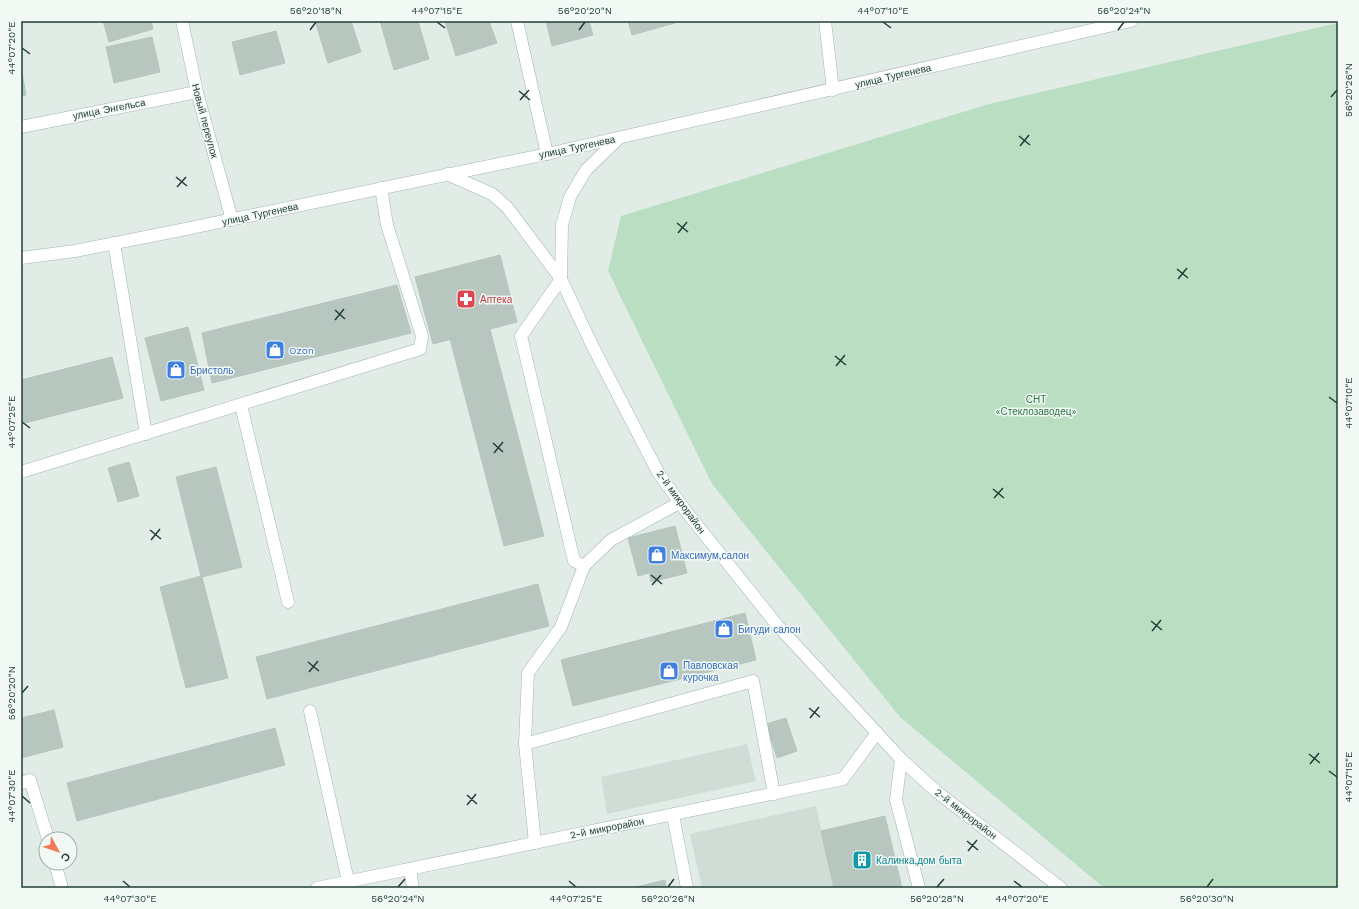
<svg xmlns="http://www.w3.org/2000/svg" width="1359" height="909" font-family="'Work Sans',sans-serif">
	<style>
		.built { fill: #d0dcd6 }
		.green { fill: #badec2 }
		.building { fill: #b7c7c0; stroke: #b4c6be }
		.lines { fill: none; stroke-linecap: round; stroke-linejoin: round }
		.minor-casing { stroke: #a4b4ae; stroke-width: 13 }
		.minor { stroke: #fff; stroke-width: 12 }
		.ticks { fill: none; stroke: #213e35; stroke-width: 1.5 }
		.labels { text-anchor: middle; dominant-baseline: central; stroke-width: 3; stroke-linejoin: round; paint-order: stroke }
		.street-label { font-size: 10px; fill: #213e35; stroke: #f2f9f5 }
		.health-label { font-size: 10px; fill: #be3a42; stroke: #f2f9f5; text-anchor: start }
		.shop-label { font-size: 10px; fill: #366cbe; stroke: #f2f9f5; text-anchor: start }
		.park-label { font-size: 10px; fill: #2b7545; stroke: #f2f9f5 }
		.culture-label { font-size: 10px; fill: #0d838f; stroke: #f2f9f5; text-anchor: start }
		.neatline { fill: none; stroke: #213e35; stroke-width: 1.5 }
		.ticks-label { font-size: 10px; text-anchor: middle; fill: #213e35 }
	</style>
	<rect width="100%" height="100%" fill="#e2ece7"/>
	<g class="built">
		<polygon points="747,744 756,781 607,814 601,777"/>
		<polygon points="816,806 834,888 702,888 690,834"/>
	</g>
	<polygon class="green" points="1338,23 1338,888 1104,888 900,717 712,484 608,271 621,216 989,104"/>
	<g class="building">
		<polygon points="103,21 151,21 153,29 109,42"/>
		<polygon points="315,21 351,21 361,52 328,63"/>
		<polygon points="380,21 418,21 429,59 394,70"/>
		<polygon points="445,21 489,21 497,43 456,56"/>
		<polygon points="546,21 589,21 593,35 552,46"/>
		<polygon points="628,21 675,21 675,23 632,35"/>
		<polygon points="276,31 285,63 240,75 232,42"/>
		<polygon points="152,37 160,72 114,83 106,47"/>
		<polygon points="21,67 26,95 21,96"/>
		<polygon points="500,255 517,322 433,344 415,277"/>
		<polygon points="397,285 411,333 212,383 202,333"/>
		<polygon points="188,327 204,390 161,401 145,338"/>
		<polygon points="490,329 544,536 504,546 450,339"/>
		<polygon points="112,357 123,398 21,424 21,380"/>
		<polygon points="129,462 139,496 118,502 108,468"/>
		<polygon points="216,467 242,567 202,577 228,678 186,688 160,587 201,576 176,477"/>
		<polygon points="675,526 687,573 651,582 649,573 638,576 628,538"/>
		<polygon points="538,584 549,626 267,699 256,657"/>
		<polygon points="745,613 756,660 573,706 561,660"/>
		<polygon points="54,710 63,747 21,758 21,718"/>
		<polygon points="786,718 797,751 777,758 766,724"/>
		<polygon points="275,728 285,765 77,821 67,783"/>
		<polygon points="885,816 902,888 834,888 821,831"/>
		<polygon points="665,880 666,888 632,888"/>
	</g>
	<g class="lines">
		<g class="minor-casing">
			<g id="minor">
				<polyline points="182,21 197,92 232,220"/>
				<polyline points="517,21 547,154"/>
				<polyline points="825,21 833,90"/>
				<polyline points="21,127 197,92"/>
				<polyline points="447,174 492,194 507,207 561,279 591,343 659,474 685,510 778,626 901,759 937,792 1061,888"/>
				<polyline points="114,243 146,434"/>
				<polyline points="21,258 75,251 176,231 547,154 1131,21"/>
				<polyline points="241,405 288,602"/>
				<polyline points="21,472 420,349 422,336 387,225 381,188"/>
				<polyline points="584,566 574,561 521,336 561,279 562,225 570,197 586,170 618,139"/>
				<polyline points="310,711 348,881"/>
				<polyline points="525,744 528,673 561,627 584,566 611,540 679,503"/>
				<polyline points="901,759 896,800 919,888"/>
				<polyline points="21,783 30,780 48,839"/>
				<polyline points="673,815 687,888"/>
				<polyline points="535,843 525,744 753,681 774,794"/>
				<polyline points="55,863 62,888"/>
				<polyline points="410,869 413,888"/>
				<polyline points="317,888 843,779 876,734"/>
			</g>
		</g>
		<use href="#minor" class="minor"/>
	</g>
	<path class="ticks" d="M 437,22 L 445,28M 883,22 L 891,28M 310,30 L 316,22M 579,30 L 585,22M 1118,30 L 1124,22M 22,48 L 30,54M 519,91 L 530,100M 1331,97 L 1337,90M 520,100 L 529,90M 1019,136 L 1030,145M 1020,146 L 1029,135M 176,177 L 187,186M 177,187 L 186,177M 677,223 L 688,232M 678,233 L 687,222M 1177,269 L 1188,278M 1178,279 L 1187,268M 335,310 L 345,319M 335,320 L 344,309M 835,356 L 846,365M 836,366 L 845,355M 1329,397 L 1337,403M 22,422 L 30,428M 493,443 L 503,452M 494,453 L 503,442M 993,489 L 1004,498M 994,498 L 1003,488M 150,530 L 161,539M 151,540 L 160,529M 651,575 L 662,584M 652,585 L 661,575M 1151,621 L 1162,630M 1152,631 L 1161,620M 308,662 L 319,671M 309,672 L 318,661M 22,693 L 28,686M 809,708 L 820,717M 810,718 L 819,707M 1309,754 L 1320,763M 1310,764 L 1319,753M 1329,771 L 1337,777M 467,795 L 477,804M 22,796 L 30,803M 467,805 L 476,794M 967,841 L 978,850M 968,851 L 977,840M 123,881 L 130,887M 569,881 L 576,887M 1014,881 L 1022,887M 398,887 L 405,879M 668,887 L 674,879M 937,887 L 944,879M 1207,887 L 1213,879"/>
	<defs>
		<g id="pharmacy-square" transform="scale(1)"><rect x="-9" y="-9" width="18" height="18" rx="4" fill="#e0444e" stroke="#f2f9f5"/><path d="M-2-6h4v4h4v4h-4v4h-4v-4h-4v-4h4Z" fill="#fff"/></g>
		<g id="shop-square" transform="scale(1)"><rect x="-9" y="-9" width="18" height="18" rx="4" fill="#3f7fe0" stroke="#f2f9f5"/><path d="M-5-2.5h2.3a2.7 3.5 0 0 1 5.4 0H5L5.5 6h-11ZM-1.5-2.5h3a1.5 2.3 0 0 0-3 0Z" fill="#fff"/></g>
		<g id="building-square" transform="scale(1)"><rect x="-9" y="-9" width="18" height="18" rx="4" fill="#0f9aa8" stroke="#f2f9f5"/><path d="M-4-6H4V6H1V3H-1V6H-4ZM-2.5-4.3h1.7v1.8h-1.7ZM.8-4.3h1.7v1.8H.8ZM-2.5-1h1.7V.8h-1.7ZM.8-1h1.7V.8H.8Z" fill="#fff"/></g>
	</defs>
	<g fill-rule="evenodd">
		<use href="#pharmacy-square" x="466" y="299"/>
		<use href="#shop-square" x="275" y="350"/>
		<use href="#shop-square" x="176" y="370"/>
		<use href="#shop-square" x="657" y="555"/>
		<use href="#shop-square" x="724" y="629"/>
		<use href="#shop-square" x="669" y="671"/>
		<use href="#building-square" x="862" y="860"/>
	</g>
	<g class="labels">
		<g class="street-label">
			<text transform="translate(893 76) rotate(-13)">улица Тургенева</text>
			<text transform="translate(109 109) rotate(-11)">улица Энгельса</text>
			<text transform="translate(205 121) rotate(75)">Новый переулок</text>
			<text transform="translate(577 147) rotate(-12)">улица Тургенева</text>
			<text transform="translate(260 214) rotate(-12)">улица Тургенева</text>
			<text transform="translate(681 502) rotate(54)">2-й микрорайон</text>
			<text transform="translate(966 814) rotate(38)">2-й микрорайон</text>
			<text transform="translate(607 828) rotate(-11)">2-й микрорайон</text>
		</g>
		<g class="health-label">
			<text x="480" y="299">Аптека</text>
		</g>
		<g class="shop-label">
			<text x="289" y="350">Ozon</text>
			<text x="190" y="370">Бристоль</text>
			<text x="671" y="555">Максимум,салон</text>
			<text x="738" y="629">Бигуди салон</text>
			<text x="683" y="665">Павловская<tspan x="683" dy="12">курочка</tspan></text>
		</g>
		<g class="park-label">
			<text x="1036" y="399">СНТ<tspan x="1036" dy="12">«Стеклозаводец»</tspan></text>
		</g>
		<g class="culture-label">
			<text x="876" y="860">Калинка,дом быта</text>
		</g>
	</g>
	<rect width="1359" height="909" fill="none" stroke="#f2f9f5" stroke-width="44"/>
	<g transform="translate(58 851) rotate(130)"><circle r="19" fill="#f2f9f5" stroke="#9eaea8"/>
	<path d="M0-3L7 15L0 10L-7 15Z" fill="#f47858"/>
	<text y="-6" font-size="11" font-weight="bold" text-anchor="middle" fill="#213e35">С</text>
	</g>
	<rect x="22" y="22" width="1315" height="865" class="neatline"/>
	<g class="ticks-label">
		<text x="316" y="14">56°20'18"N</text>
		<text x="437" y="14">44°07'15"E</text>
		<text x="585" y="14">56°20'20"N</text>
		<text x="883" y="14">44°07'10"E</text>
		<text x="1124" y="14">56°20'24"N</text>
		<text transform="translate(11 48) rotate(-90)" y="4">44°07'20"E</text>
		<text transform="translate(1348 90) rotate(-90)" y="4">56°20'26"N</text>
		<text transform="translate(1348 403) rotate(-90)" y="4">44°07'10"E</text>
		<text transform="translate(11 422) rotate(-90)" y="4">44°07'25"E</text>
		<text transform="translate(11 693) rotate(-90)" y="4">56°20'20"N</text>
		<text transform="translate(1348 777) rotate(-90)" y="4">44°07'15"E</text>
		<text transform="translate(11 796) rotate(-90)" y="4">44°07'30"E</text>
		<text x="130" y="902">44°07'30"E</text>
		<text x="398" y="902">56°20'24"N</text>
		<text x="576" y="902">44°07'25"E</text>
		<text x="668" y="902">56°20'26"N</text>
		<text x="937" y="902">56°20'28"N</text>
		<text x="1022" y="902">44°07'20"E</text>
		<text x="1207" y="902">56°20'30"N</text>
	</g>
</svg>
